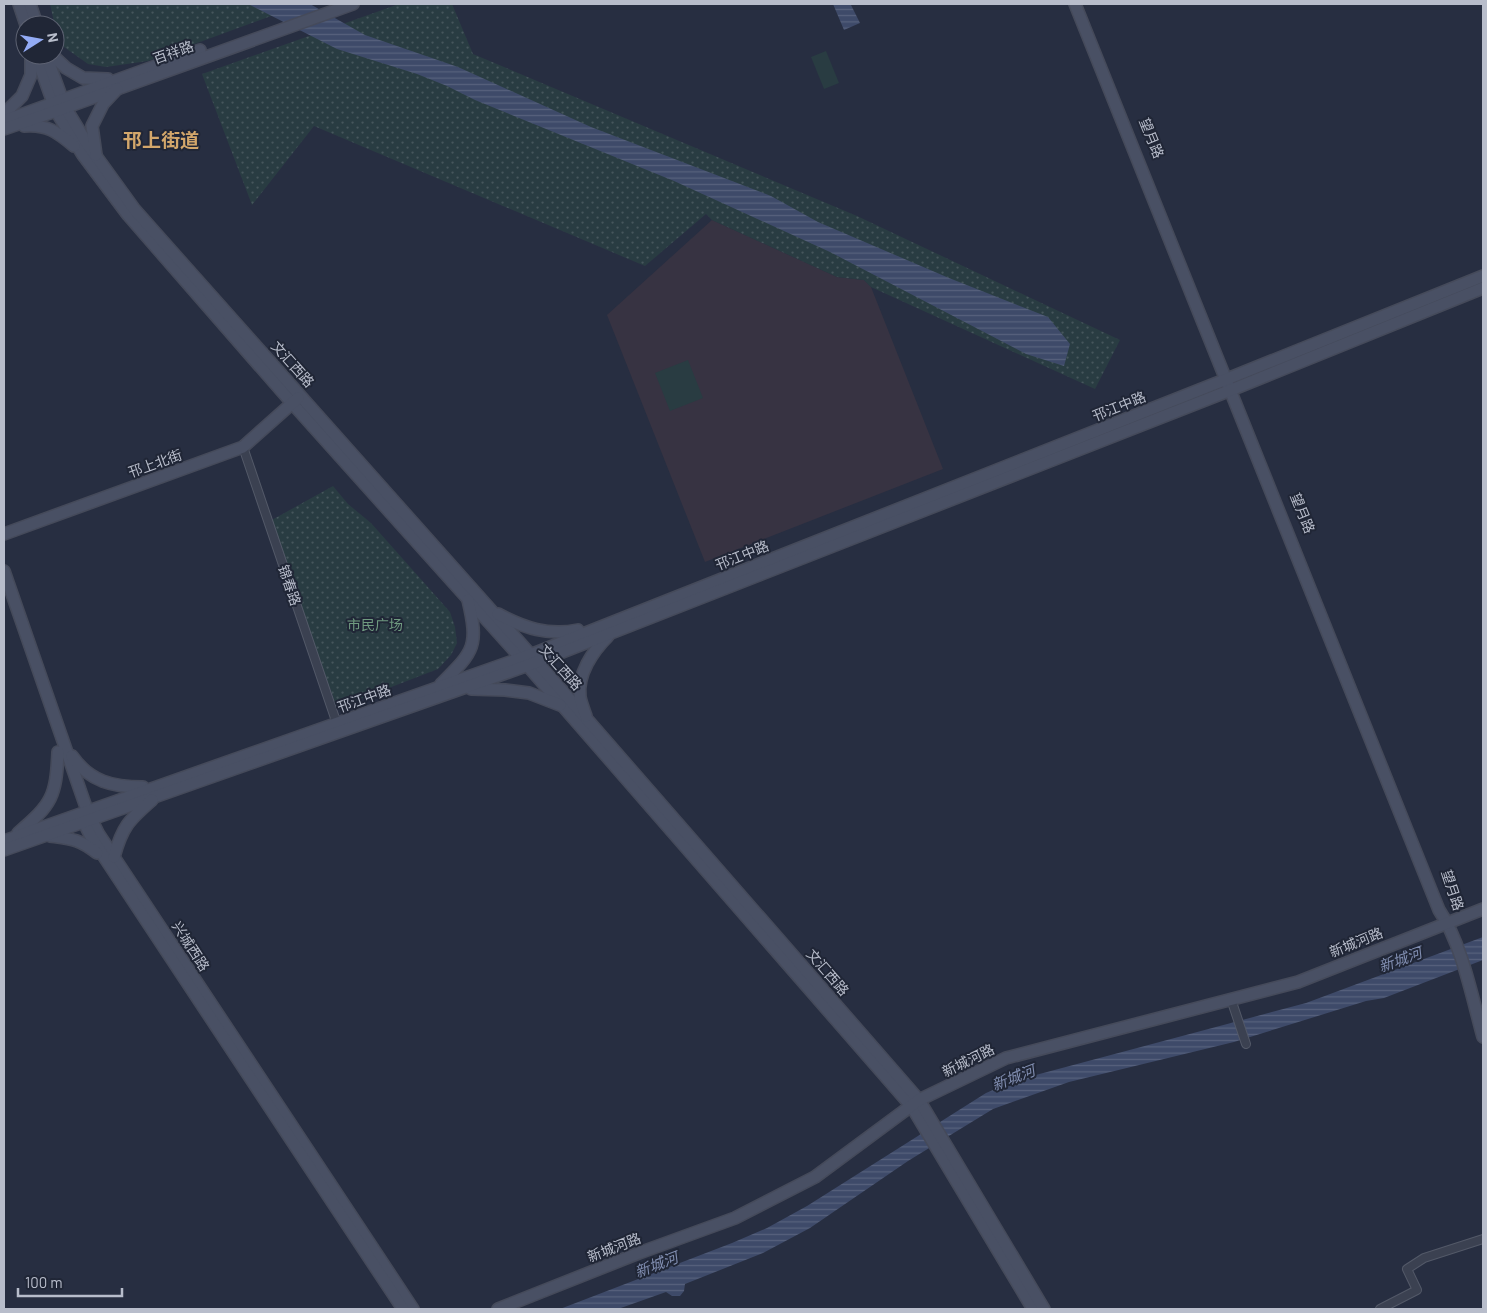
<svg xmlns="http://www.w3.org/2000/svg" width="1487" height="1313" font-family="Barlow,'Noto Sans SC',sans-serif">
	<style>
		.medical { fill: #373342 }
		.grass { fill: #293c42 }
		.park { fill: url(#park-dots) }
		.water { fill: url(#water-rules) }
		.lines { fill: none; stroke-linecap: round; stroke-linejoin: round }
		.street-casing { stroke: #535968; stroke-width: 10 }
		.secondary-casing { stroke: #454a5a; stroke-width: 14 }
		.street { stroke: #3b4151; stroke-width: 8 }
		.secondary { stroke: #495064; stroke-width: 11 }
		.labels { text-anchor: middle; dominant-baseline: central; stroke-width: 4; stroke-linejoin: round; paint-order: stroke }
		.street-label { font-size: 14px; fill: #b8bdcb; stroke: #202636 }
		.park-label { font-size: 14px; fill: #709b80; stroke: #202636 }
		.water-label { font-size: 15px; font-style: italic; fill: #818eb1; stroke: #202636 }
		.district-label { font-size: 19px; font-weight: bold; fill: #d3a76b; stroke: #202636 }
	</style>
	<defs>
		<pattern id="park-dots" width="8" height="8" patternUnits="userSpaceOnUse" patternTransform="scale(1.25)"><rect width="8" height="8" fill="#293c42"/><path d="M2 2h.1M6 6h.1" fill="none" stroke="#46565c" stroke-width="1.8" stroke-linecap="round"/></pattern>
		<pattern id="water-rules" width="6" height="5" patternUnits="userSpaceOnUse" patternTransform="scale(1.25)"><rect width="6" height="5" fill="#3e4a69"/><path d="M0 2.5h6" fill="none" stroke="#58627d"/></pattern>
	</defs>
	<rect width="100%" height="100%" fill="#272e41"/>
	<polygon class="medical" points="712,220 837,277 864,280 871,287 943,469 705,562 607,315"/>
	<g class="grass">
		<polygon points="826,51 839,83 824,89 811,57"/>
		<polygon points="688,360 703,398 670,411 655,373"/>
	</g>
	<g class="park">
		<polygon points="50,4 304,4 148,61 106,67 88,64 64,47 58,40"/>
		<polygon points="399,4 452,4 473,54 857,216 1120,340 1095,389 871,287 864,280 837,277 712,220 706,214 645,266 314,126 252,205 202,74"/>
		<polygon points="333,486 348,504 371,523 450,612 455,627 457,643 451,655 438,669 337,708 270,521"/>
	</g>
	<g class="water">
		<polygon points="248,4 310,4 365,35 458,67 591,127 771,196 818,222 949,278 1048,317 1070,344 1064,366 1026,354 830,252 674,181 475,100 447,86 417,74 337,49"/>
		<polygon points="833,4 853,4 851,5 860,23 844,30"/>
		<polygon points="1483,937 1483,960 1384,998 1366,1001 1234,1042 1069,1082 993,1109 908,1161 810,1228 763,1253 685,1284 684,1291 680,1296 672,1296 666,1292 618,1309 560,1309 732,1243 767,1228 807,1206 986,1093 1017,1080 1306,1003"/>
	</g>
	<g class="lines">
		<g class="street-casing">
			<g id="street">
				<polyline points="243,447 337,724"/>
				<polyline points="1231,999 1246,1044"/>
				<polyline points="1380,1309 1417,1290 1407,1269 1424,1258 1483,1239"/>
			</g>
		</g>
		<g class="secondary-casing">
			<g id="secondary">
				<polyline points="19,4 26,25"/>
				<polyline points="30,4 37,25"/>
				<path d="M 1075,4 L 1439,910 C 1462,944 1472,997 1483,1037"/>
				<polyline points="36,55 56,111 83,155 128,215 292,403 521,658 912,1107 1033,1309"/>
				<polyline points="46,55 65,107 88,145 135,210 537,662 919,1100 1044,1309"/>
				<polyline points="52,55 66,68 83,78 108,79"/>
				<polyline points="4,114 22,96 31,75 31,55"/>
				<polyline points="4,121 200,50"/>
				<path d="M 24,126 C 47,124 57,132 74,146"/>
				<polyline points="4,129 56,111 353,4"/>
				<polyline points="96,155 92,126 103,104 117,89"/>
				<polyline points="4,534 243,447 298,398"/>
				<polyline points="4,571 87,810 98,833 413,1309"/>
				<path d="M 498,614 C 524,628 548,636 578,630"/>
				<path d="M 441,684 C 474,651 479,647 468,600"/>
				<polyline points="471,689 505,690 529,693 560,705"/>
				<path d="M 586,716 C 584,710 581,703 580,697 C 577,674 593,651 608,636"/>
				<path d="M 72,756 C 90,782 113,787 143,787"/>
				<polyline points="81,816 91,837 403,1309"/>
				<path d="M 18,833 C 52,804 56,797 58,752"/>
				<path d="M 50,836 C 72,839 79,839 97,853"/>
				<polyline points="4,841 530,655 1232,377 1483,276"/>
				<polyline points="4,850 537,662 1236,388 1483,288"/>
				<path d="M 114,857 C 122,827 129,820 152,800"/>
				<polyline points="498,1309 639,1253 735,1218 815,1177 919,1100 1006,1058 1298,982 1483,909"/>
			</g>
		</g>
		<use href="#street" class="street"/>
		<use href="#secondary" class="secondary"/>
	</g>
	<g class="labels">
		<g class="street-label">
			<text transform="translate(173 52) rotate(-20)">百祥路</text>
			<text transform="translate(1152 138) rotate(68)">望月路</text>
			<text transform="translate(293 364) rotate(48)">文汇西路</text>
			<text transform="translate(1119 406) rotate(-22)">邗江中路</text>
			<text transform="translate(155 463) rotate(-20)">邗上北街</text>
			<text transform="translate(1303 513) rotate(68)">望月路</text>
			<text transform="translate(742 555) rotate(-22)">邗江中路</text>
			<text transform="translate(290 585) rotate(71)">锦春路</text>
			<text transform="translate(561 667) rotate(48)">文汇西路</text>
			<text transform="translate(364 698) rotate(-20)">邗江中路</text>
			<text transform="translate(1453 890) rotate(72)">望月路</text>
			<text transform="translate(1356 942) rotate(-22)">新城河路</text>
			<text transform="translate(191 946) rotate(57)">兴城西路</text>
			<text transform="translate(828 972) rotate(49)">文汇西路</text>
			<text transform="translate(968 1060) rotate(-26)">新城河路</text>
			<text transform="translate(614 1247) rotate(-21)">新城河路</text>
		</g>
		<g class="park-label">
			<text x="375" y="624">市民广场</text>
		</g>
		<g class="water-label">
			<text transform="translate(1400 959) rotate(-20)">新城河</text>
			<text transform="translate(1013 1077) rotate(-21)">新城河</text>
			<text transform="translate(656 1264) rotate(-21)">新城河</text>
		</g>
		<g class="district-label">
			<text x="161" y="139">邗上街道</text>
		</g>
	</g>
	<rect width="1487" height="1313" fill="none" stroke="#b8bdcb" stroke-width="10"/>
	<g transform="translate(40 40) rotate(79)"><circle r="24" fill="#202636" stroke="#5d6272"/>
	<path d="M0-4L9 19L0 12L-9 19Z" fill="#93abf5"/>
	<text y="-8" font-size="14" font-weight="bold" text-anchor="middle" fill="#b8bdcb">N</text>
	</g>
	<path d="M18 1288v8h104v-8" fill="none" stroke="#b8bdcb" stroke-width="2.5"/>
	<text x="25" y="1288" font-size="15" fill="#b8bdcb" stroke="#202636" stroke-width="4" paint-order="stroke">100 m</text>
</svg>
